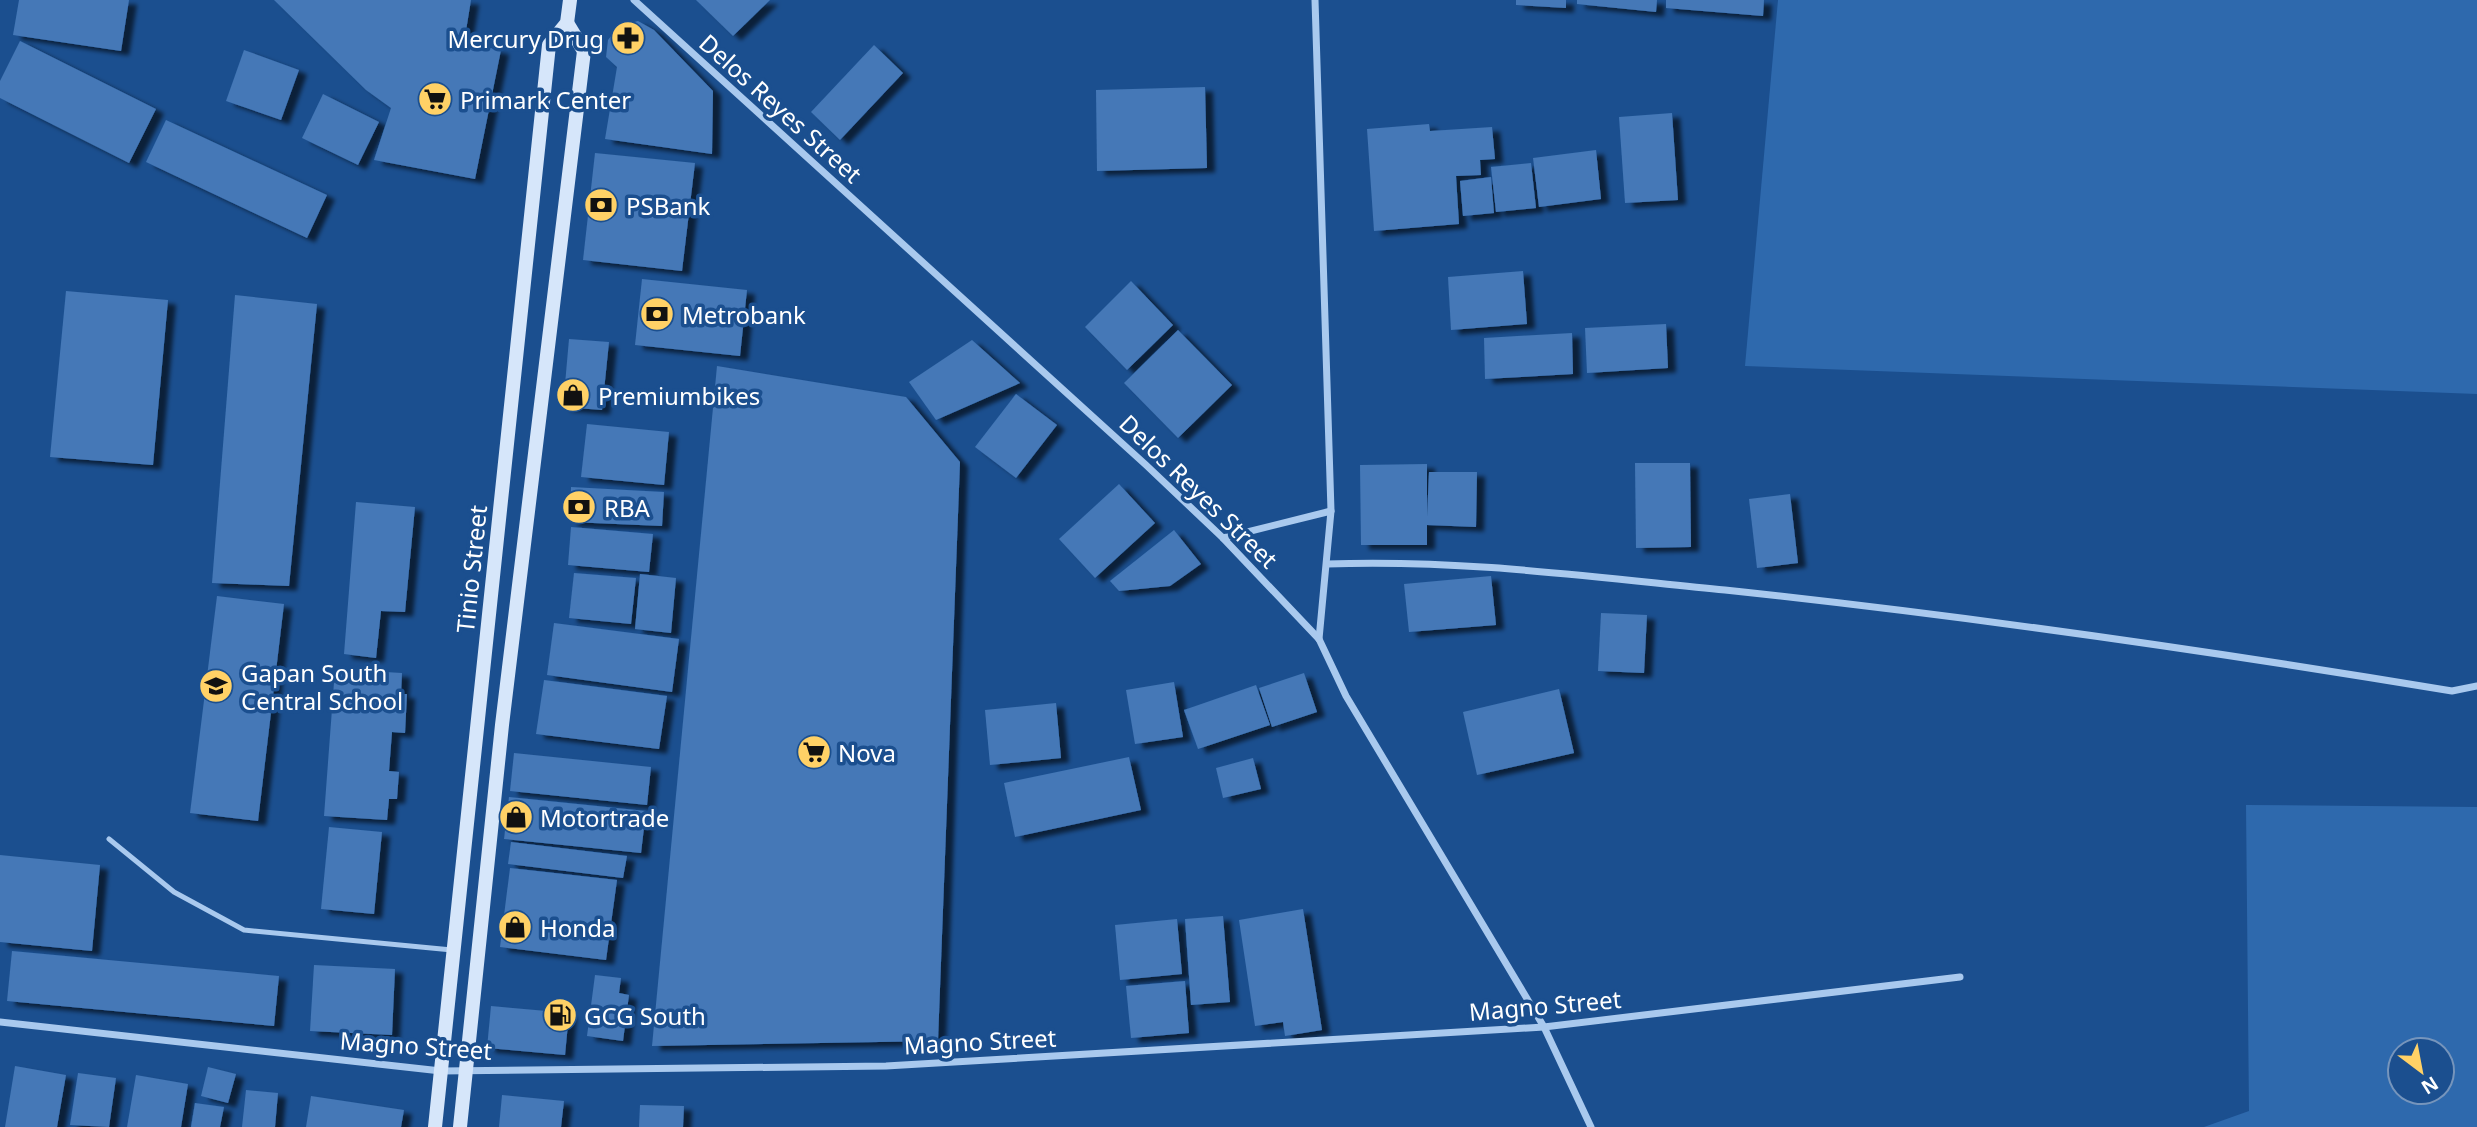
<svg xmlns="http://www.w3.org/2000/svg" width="2477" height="1127" font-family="'Noto Sans',sans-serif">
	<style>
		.green { fill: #2e69ad; fill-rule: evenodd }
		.building { fill: #4478b7; filter: url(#shadow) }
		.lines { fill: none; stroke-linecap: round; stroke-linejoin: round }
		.lane { stroke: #a9c9ee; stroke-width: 5 }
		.street { stroke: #a9c9ee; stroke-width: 7 }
		.secondary { stroke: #d6e6fa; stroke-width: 14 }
		.labels { text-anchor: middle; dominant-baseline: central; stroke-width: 7; stroke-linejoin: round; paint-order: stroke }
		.poi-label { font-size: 24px; fill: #fff; stroke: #1b4f8f; text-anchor: start }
		.street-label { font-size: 24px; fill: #fff; stroke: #1b4f8f }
	</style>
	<defs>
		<filter id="shadow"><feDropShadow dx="8" dy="4.5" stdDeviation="2" flood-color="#0009"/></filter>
	</defs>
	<rect width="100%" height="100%" fill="#1b4f8f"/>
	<g class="green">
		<polygon points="1778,0 2477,0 2477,394 1745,366"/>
		<path d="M 2246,805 L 2477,807 L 2477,1127 L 2204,1127 L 2249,1111 ZM 2442,1050 L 2442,1092 L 2400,1092 L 2400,1050 Z"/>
	</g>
	<g class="building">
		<polygon points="19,0 129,0 121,51 13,35"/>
		<polygon points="274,0 471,0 464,43 501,50 475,179 374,160 391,108 366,90"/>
		<polygon points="696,0 770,0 733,36"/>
		<polygon points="1516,0 1566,0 1566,8 1516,5"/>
		<polygon points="1577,0 1657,0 1656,12 1577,4"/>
		<polygon points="1666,0 1764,0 1763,16 1666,8"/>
		<polygon points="638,21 654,30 713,91 712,154 605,139 617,67 606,57 608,40 619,26"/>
		<polygon points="20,41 156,109 129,163 0,98 0,81"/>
		<polygon points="874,45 903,73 840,140 811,112"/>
		<polygon points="244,50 299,70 281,120 226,101"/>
		<polygon points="1205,87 1207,168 1097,171 1096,90"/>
		<polygon points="323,94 379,122 358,165 302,138"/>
		<polygon points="1672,113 1678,200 1625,203 1619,117"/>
		<polygon points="166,120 327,195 307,238 146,162"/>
		<polygon points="1429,124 1430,131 1492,127 1495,159 1480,160 1481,175 1456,176 1459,224 1374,231 1367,129"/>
		<polygon points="1596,150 1601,199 1539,207 1533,158"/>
		<polygon points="595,153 695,163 682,271 583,260"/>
		<polygon points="1531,163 1536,208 1496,212 1491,167"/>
		<polygon points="1491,177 1494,213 1463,216 1460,181"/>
		<polygon points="1523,271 1527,324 1451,330 1448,277"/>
		<polygon points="642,279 747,290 740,356 635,345"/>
		<polygon points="1131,281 1173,325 1127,370 1085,327"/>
		<polygon points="66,291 168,300 153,465 50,457"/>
		<polygon points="235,295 317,304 289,586 212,583"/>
		<polygon points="1666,324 1668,368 1587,373 1585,328"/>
		<polygon points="1178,330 1232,385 1178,438 1124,383"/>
		<polygon points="1572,333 1573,374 1485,379 1484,338"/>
		<polygon points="569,339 609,342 602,410 563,407"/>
		<polygon points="972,340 1020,383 936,420 909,382"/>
		<polygon points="717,366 906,397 960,462 938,1041 652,1046"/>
		<polygon points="1016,394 1057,425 1016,478 975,447"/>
		<polygon points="587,424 669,432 664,485 581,477"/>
		<polygon points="1635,463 1690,463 1691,547 1636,548"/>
		<polygon points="1427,464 1427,517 1429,472 1477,472 1476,527 1427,525 1427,545 1361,545 1360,465"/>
		<polygon points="1119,484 1155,523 1095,578 1059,539"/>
		<polygon points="571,487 664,492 662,526 570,522"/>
		<polygon points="1790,494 1798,563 1757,568 1749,499"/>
		<polygon points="356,502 415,507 405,612 381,611 376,658 344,654"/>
		<polygon points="571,527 653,534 649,572 568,565"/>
		<polygon points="1174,530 1201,564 1170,586 1119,591 1110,581"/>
		<polygon points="574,573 636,578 631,624 569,618"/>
		<polygon points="640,574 676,578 671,633 635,629"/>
		<polygon points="1491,576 1496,625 1409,632 1404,584"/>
		<polygon points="217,596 284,604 258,821 190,813"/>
		<polygon points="1601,613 1647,615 1644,673 1598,671"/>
		<polygon points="554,623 679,639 672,692 547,675"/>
		<polygon points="335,669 402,673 401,694 407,694 405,733 392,732 389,771 399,772 397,799 389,799 387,820 324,816"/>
		<polygon points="1304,673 1317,712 1272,727 1259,688"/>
		<polygon points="544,680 667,696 659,749 536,734"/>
		<polygon points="1174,682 1183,737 1135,744 1126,690"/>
		<polygon points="1256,685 1270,725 1198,749 1184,710"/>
		<polygon points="1559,689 1574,753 1477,775 1463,712"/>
		<polygon points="1056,703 1061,758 990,765 985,710"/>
		<polygon points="514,753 651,767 647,805 510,791"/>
		<polygon points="1129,757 1141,810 1015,837 1004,783"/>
		<polygon points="1253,758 1261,789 1223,798 1216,768"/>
		<polygon points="509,797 646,811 641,853 504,839"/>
		<polygon points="329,827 382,832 374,914 321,909"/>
		<polygon points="511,842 627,856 623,878 508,864"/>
		<polygon points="0,855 100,865 92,951 0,942"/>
		<polygon points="510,868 617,880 606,960 500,947"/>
		<polygon points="1303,909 1322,1030 1285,1036 1283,1022 1255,1026 1239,920"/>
		<polygon points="1223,916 1230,1002 1191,1005 1185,919"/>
		<polygon points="1177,919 1182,974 1120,980 1115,925"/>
		<polygon points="12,951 279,976 274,1026 7,1001"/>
		<polygon points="314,965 395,969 392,1035 310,1031"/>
		<polygon points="595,975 621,978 619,993 629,995 623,1041 587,1036"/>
		<polygon points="1185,981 1189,1033 1131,1038 1126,986"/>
		<polygon points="491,1006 569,1013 565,1055 487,1048"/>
		<polygon points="15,1066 66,1075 57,1127 5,1127"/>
		<polygon points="208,1067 236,1074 228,1103 201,1096"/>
		<polygon points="78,1073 116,1078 109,1127 70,1125"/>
		<polygon points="136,1075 188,1084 181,1127 127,1127"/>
		<polygon points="246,1090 278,1093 275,1127 242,1127"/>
		<polygon points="502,1095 564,1101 561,1127 499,1127"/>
		<polygon points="311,1096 404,1110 401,1127 306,1127"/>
		<polygon points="195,1103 224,1107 220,1127 191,1127"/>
		<polygon points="640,1105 684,1106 683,1127 639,1127"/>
	</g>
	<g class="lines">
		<polyline class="lane" points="109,839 174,892 244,930 452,950"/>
		<g class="street">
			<polyline points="634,0 1146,465 1223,538 1319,639 1346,696 1544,1027 1591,1127"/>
			<polyline points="1315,0 1331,511 1319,639"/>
			<polyline points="1223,538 1331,511"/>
			<path d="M 1327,564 C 1459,559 1593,577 1725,590 C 1968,616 2211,651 2452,691 L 2477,686"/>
			<polyline points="0,1022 441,1071 886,1066 1544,1027 1960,977"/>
		</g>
		<g class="secondary">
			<polyline points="435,1127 549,45 567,23 570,0"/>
			<polyline points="460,1127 502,725 584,51 567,23"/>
		</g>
	</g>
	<defs>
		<g id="pharmacy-disc" transform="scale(1.75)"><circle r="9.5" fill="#ffd166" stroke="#1b4f8f"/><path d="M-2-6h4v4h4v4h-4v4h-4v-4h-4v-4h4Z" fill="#111"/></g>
		<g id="supermarket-disc" transform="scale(1.75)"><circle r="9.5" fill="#ffd166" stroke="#1b4f8f"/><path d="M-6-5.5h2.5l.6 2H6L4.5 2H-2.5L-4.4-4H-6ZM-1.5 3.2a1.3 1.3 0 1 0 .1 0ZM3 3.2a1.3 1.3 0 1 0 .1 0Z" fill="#111"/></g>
		<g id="bank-disc" transform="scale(1.75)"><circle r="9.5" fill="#ffd166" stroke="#1b4f8f"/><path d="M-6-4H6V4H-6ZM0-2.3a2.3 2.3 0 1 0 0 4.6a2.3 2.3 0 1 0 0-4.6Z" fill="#111"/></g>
		<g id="shop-disc" transform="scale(1.75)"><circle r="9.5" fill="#ffd166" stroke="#1b4f8f"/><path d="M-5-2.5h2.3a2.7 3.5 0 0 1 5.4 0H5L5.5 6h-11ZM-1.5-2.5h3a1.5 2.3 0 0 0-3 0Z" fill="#111"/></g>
		<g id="school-disc" transform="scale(1.75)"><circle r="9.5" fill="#ffd166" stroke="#1b4f8f"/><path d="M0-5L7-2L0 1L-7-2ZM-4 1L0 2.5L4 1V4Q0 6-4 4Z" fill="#111"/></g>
		<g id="fuel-disc" transform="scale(1.75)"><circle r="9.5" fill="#ffd166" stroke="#1b4f8f"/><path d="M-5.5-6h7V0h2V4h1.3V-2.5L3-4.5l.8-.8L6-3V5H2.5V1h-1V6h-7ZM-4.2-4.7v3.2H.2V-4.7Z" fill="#111"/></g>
	</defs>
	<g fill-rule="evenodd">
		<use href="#pharmacy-disc" x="628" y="38"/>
		<use href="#supermarket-disc" x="435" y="99"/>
		<use href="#bank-disc" x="601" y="205"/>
		<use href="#bank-disc" x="657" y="314"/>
		<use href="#shop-disc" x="573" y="395"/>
		<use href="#bank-disc" x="579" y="507"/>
		<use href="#school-disc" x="216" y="686"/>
		<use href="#supermarket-disc" x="814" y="752"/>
		<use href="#shop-disc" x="516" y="817"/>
		<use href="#shop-disc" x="515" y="927"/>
		<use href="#fuel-disc" x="560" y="1015"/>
	</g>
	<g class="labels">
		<g class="poi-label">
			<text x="604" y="38" text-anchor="end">Mercury Drug</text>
			<text x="460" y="99">Primark Center</text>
			<text x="626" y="205">PSBank</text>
			<text x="682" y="314">Metrobank</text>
			<text x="598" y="395">Premiumbikes</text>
			<text x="604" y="507">RBA</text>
			<text x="241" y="672">Gapan South<tspan x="241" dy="28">Central School</tspan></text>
			<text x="838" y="752">Nova</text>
			<text x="540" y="817">Motortrade</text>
			<text x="540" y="927">Honda</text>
			<text x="584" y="1015">GCG South</text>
		</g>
		<g class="street-label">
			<text transform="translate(781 108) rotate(42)">Delos Reyes Street</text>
			<text transform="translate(1199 491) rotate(44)">Delos Reyes Street</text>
			<text transform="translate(471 569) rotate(-84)">Tinio Street</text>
			<text transform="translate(1545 1005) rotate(-5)">Magno Street</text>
			<text transform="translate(980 1041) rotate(-3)">Magno Street</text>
			<text transform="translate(416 1045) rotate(4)">Magno Street</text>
		</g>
	</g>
	<g transform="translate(2421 1071) rotate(148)"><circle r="33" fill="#1b4f8f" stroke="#7695bc" stroke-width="2"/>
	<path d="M0-5L12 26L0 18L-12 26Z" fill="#ffd166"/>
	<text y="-10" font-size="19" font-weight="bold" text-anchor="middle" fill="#ffffff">N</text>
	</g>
</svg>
